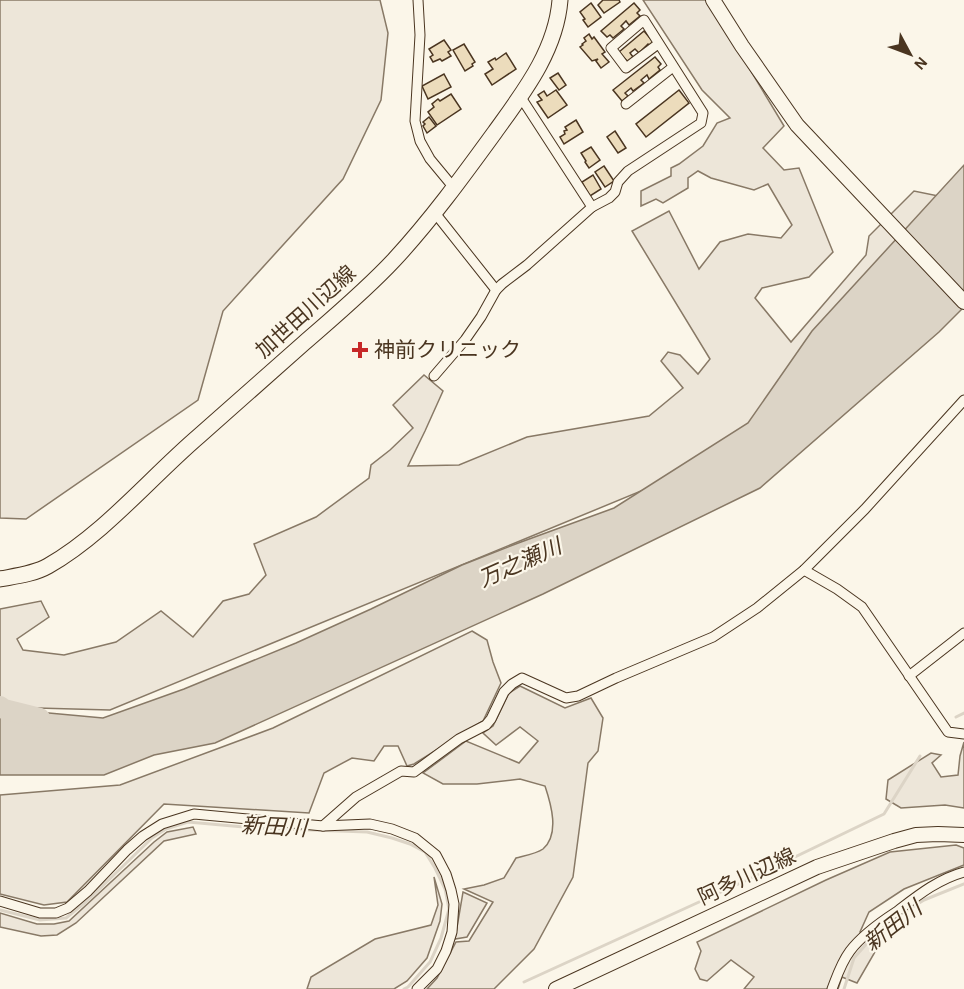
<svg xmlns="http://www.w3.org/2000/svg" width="964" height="989" font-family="'Alegreya Sans','Noto Sans JP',sans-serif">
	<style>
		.green { fill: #ede6d9; stroke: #887966; stroke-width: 1.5 }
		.water { fill: #dcd4c6; stroke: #887966; stroke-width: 1.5 }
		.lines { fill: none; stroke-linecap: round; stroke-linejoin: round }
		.stream { stroke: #dcd4c6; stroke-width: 3 }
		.river { stroke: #dcd4c6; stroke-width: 20 }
		.building { fill: #ecdcbc; stroke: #4a3520; stroke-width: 1.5 }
		.street-casing { stroke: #4a3520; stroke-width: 11 }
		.secondary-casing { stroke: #4a3520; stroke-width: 16 }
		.primary-casing { stroke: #4a3520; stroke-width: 17 }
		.street { stroke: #fbf6e9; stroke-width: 9 }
		.secondary { stroke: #fbf6e9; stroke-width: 14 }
		.primary { stroke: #fbf6e9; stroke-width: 15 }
		.poi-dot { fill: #c62828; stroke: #fbf6e9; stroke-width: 2 }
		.labels { text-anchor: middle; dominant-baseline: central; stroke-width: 4.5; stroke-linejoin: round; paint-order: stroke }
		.street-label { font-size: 21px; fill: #4a3520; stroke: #fbf6e9 }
		.poi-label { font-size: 21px; fill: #4a3520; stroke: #fbf6e9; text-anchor: start }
		.water-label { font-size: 22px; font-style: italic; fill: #4a3520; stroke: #fbf6e9 }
	</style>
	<rect width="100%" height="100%" fill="#fbf6e9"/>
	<g class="green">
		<polygon points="0,0 380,0 388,33 381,100 343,179 223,311 198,400 26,519 0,518"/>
		<polygon points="643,0 708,0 784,126 763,148 784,170 799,168 833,252 809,277 762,288 755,298 791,342 866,255 869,236 914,191 958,200 755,444 110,710 0,707 0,609 41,601 49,617 17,639 23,650 64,655 116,642 161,611 193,637 223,601 249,594 266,575 254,544 316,517 369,478 371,465 390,450 413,428 393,405 424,375 443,391 425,431 408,466 459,465 527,437 649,416 683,388 661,361 668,352 680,355 698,374 710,359 632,231 669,211 699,269 720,242 748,234 781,238 792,225 768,184 754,190 711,178 698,171 688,178 688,188 663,203 656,199 641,206 641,191 671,176 671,168 679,164 703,146 717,123 730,118 702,90"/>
		<polygon points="472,631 487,640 493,662 501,683 483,721 414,764 407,766 398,746 384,746 374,761 352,758 324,773 309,813 164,804 67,902 44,905 0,894 0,795 120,785 273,728"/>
		<path d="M 520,686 L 565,708 L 591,698 L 603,718 L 598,751 L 588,763 L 573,877 L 534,949 L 494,989 L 427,989 L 437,978 L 456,942 L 469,941 L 493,902 L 464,889 L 484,885 L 504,878 L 516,858 C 523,856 536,854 543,849 C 560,834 551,804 545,786 L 520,779 L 477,784 L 443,784 L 423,773 L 466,741 L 519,763 L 538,741 L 520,727 L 496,745 L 483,733 L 493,726 L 509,693 Z"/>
		<polygon points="964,742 964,808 945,805 901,808 886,799 888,780 931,753 941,755 932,763 941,777 958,775 960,756"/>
		<polygon points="193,827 196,834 164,841 76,923 57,935 41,936 0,927 0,913 37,924 54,924 69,921 154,842 167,832"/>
		<polygon points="956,845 964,848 964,865 904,889 869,912 860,932 866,941 879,945 857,983 842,977 838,989 744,989 754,977 731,960 707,981 700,979 695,969 701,951 697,942 826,880 890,852"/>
		<polygon points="434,877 442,904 440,921 427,958 407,981 394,989 307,989 311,977 375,939 431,925 438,905"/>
		<polygon points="463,892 487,903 467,937 455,939"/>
	</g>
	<polygon class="water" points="964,165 964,307 939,332 760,488 543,594 215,743 154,755 104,775 0,775 0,712 38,712 103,718 184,689 296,643 371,609 462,565 521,542 614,508 748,423 812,331"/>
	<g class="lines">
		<g class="stream">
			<polyline points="956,717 964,713"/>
			<polyline points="0,910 40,920 66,918 87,901 152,838 166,829 188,822 255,828 367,832 392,838 410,844 425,852 435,868 445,889 449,909 441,938 430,962 408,987 404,989"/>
			<polyline points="524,982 745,881 884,814 920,756"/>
			<polyline points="844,989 854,958 876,933 895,918 924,900 964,884"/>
		</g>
		<polyline class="river" points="0,706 4,709 40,718"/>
	</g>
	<g class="building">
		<polygon points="603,0 619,0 620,2 604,13 598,5"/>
		<polygon points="591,3 601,17 588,27 583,20 585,19 580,12"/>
		<polygon points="634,3 640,10 637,13 640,16 629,25 626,21 621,26 624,29 613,38 610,35 607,37 601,31"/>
		<polygon points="644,31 654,43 650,46 648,44 639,53 635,49 630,53 633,57 628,62 619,52"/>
		<polygon points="589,34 592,39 594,37 605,52 602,54 609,62 601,68 596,61 598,59 592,61 580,47 583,45 582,44 586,41 584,38"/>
		<polygon points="444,40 451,50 448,52 451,56 442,61 440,59 433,62 430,57 433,55 429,49"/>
		<polygon points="464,44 475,62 472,64 473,66 465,71 453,50"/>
		<polygon points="506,53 516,69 492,85 485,74 493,69 488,62 495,58 496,60"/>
		<polygon points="655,57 661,64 658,67 660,70 649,79 647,75 641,80 644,83 633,91 631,88 625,93 628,96 622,101 613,90"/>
		<polygon points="558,73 566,85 559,90 550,78"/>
		<polygon points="444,74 451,87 428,99 422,86"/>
		<polygon points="556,90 567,105 548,118 537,102 542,100 538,95 544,91 547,96"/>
		<polygon points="679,90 689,103 646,137 636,124"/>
		<polygon points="451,94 461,109 437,125 428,112 434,107 432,104 438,99 440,101"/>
		<polygon points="429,117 436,126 427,133 423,126 425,124 423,122"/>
		<polygon points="576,120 583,132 564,144 560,137 565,134 564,131 567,130 565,127"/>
		<polygon points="615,131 626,148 618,153 607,137"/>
		<polygon points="591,147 600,160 589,168 585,162 586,161 581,153"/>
		<polygon points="604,166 614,181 605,187 595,172"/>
		<polygon points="593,175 601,189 590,196 582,182"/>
	</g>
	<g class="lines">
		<g class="street-casing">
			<g id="street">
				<polyline points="418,0 420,35 415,121 420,141 430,159 454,188"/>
				<polyline points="520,96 592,207"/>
				<polyline points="626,104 673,67"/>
				<polyline points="435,213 496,290"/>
				<polyline points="434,376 465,340 481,317 496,290 502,284 527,265 592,207 609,198 615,192 618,182 628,171 701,123 703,113 644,20 611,48 626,68 658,44"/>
				<polyline points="804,570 837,589 862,607 948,732 964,734"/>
				<polyline points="909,676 964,633"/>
				<polyline points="323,826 356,797 401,771 414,772 459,739 486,725 491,719 504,692 512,684 522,678 566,698 578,696 616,678 713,637 757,608 804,570 865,509 964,400"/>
				<polyline points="0,901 40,913 56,913 68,908 88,891 127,850 143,836 162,824 194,814 323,826 370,824 392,829 415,838 436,855 446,874 451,890 454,904 452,932 446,951 437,969 417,989"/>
				<path d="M 832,989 C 837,976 841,963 850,951 C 862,935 879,923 896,912 C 917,896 938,879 964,872"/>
			</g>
		</g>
		<g class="secondary-casing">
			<g id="secondary">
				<polyline points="713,0 742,46 797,125 964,302"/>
				<polyline points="556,989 817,867 894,841 916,835 938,834 964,835"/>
			</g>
		</g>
		<g class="primary-casing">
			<path id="primary" d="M 0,579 C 16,576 34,574 48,566 C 104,534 150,478 199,436 C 234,405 269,374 304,343 C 335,316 366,290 394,260 C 431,220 463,176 495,132 C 523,93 556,51 560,0"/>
		</g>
		<use href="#street" class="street"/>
		<use href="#secondary" class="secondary"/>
		<use href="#primary" class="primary"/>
	</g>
	<path class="poi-dot" d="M357 341h6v6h6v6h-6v6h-6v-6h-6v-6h6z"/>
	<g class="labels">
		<g class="street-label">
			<text transform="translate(306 312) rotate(-42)">加世田川辺線</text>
			<text transform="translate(747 877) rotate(-25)">阿多川辺線</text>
		</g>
		<g class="poi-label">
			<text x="374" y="350">神前クリニック</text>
		</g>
		<g class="water-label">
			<text transform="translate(520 563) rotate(-24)">万之瀬川</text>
			<text transform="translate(274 827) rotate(3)">新田川</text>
			<text transform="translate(893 926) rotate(-38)">新田川</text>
		</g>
	</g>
	<g transform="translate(910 54) rotate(131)" stroke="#fbf6e9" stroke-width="4.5" paint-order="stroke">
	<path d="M0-4.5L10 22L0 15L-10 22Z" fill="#4a3520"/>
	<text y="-9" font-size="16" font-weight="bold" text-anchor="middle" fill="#4a3520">N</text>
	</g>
</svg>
